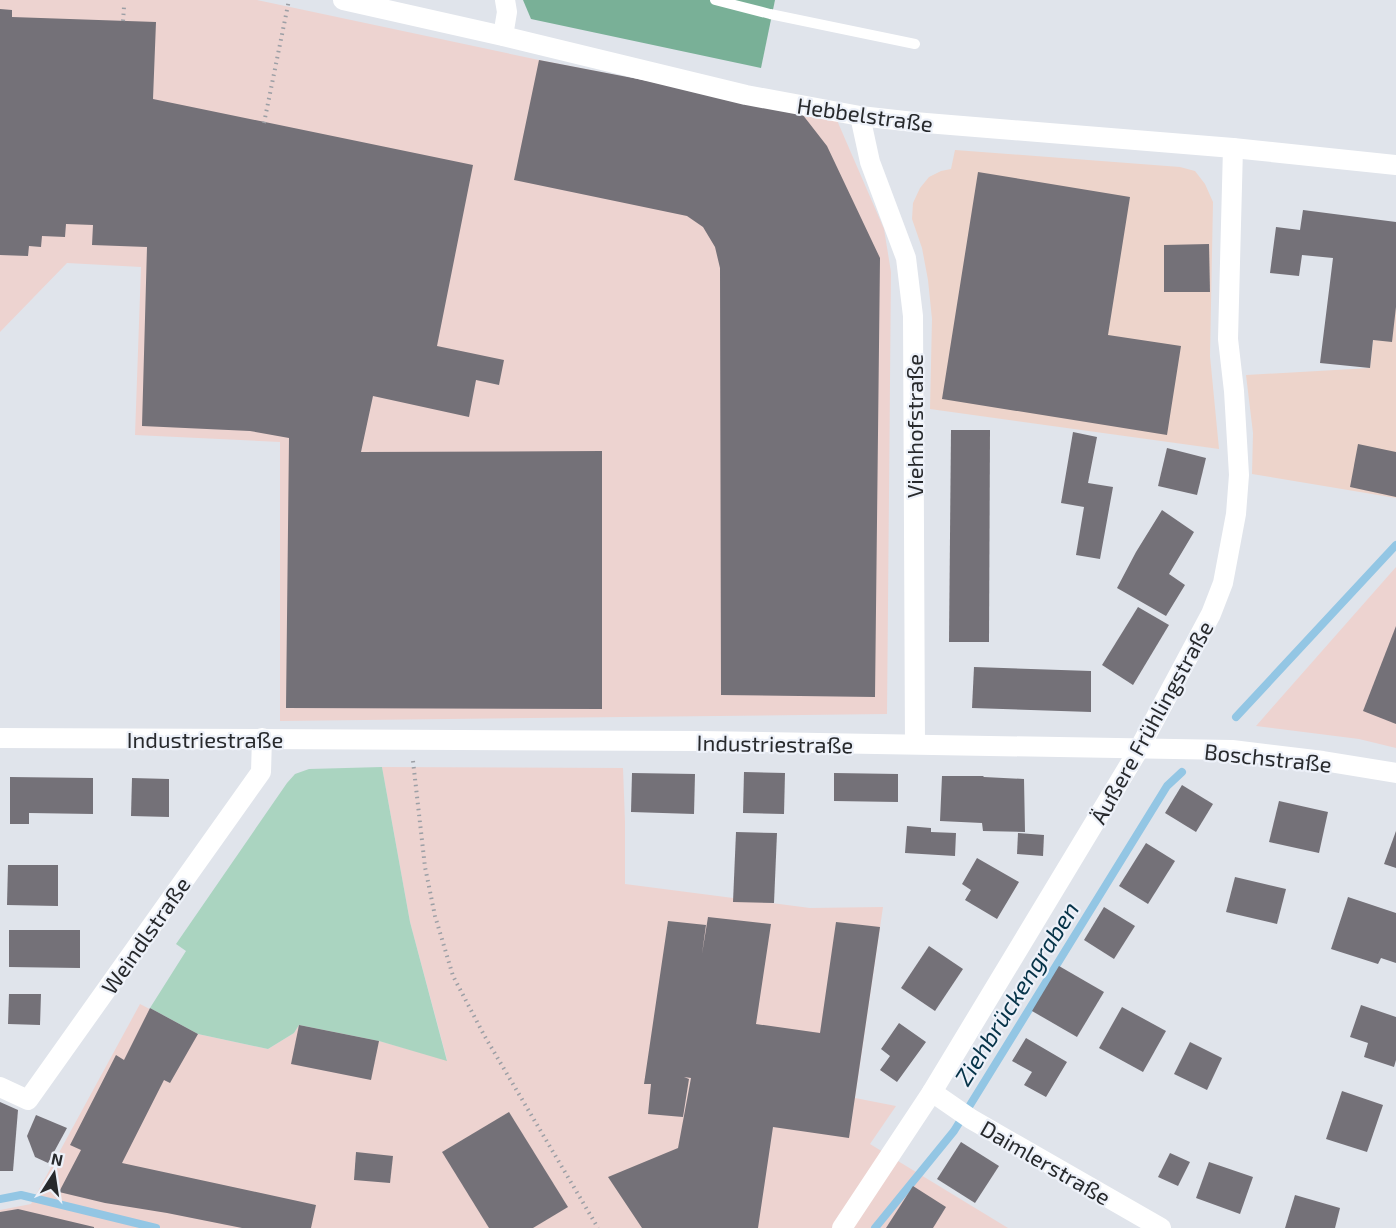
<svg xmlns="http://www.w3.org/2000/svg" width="1396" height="1228" font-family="'Exo 2',sans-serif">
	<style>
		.commercial { fill: #edd3d0 }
		.industrial { fill: #edd4cb }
		.green { fill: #aad4c0 }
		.forest { fill: #79b097 }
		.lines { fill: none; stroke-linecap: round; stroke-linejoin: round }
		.stream { stroke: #93c6e4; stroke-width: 8 }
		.building { fill: #747178 }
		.path { stroke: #9c9fa5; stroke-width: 4; stroke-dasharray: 1.5 4.5; stroke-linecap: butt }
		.lane { stroke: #fff; stroke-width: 10 }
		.street { stroke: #fff; stroke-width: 20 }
		.labels { text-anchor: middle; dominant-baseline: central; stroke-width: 4.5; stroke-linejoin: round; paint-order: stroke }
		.street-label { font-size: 22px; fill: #27292c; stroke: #edf1f9 }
		.water-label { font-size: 24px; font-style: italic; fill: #063348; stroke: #edf1f9 }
	</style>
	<rect width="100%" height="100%" fill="#e0e4eb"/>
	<g class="commercial">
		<polygon points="0,0 257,0 539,60 836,118 884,229 891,272 887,714 280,721 280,442 135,435 141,267 67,263 0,332"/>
		<polygon points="1396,567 1396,748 1359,739 1256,726"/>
		<polygon points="382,767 623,768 625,822 625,884 810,908 883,907 855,1098 896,1106 870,1144 1008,1228 0,1228 0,1210 31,1204 140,1004 198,1034 268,1049 294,1033 299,1025 379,1041 447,1060 410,922"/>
	</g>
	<g class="industrial">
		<polygon points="955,150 1180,167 1195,171 1205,184 1213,202 1210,356 1219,449 930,409 932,319 928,280 922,248 912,219 913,203 920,188 929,177 941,171 951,169"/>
		<polygon points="1396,307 1396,498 1252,474 1253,433 1246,375 1370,368 1373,340"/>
	</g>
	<polygon class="green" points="382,767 410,922 447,1061 379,1041 299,1025 294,1033 268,1049 198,1034 150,1008 186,951 176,944 287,783 295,774 309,769"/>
	<polygon class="forest" points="523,0 775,0 761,68 531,19"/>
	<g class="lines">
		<g class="stream">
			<polyline points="1236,717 1396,545"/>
			<polyline points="0,1199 21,1195 156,1228"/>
			<polyline points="875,1228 954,1131 1167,786 1182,772"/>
		</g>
	</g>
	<g class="building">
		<polygon points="0,9 12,10 12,17 156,22 153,99 473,165 437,346 504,360 499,385 476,380 469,417 373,396 361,452 602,451 602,709 286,708 289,438 250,431 142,426 147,247 92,245 93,225 66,224 65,237 42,236 41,247 29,246 28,256 0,255"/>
		<polygon points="539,60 799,110 827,146 880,258 875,697 721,695 720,268 715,247 703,227 687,216 514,180"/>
		<polygon points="978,172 1130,197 1108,335 1181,346 1167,435 942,399"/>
		<polygon points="1303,210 1396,222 1396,307 1392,342 1373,340 1370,368 1320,363 1333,258 1302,255 1299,276 1270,273 1276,227 1300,230"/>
		<polygon points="1209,244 1210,292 1164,292 1164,245"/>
		<polygon points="951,430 990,430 989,642 949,642"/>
		<polygon points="1073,432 1097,437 1088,483 1113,487 1100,559 1076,555 1084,507 1061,503"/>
		<polygon points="1358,444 1396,452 1396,497 1350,487"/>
		<polygon points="1167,448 1206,458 1197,495 1158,486"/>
		<polygon points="1162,510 1194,532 1169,574 1185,585 1166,616 1117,588 1136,552"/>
		<polygon points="1138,607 1169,625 1133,685 1102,665"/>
		<polygon points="1396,626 1396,724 1363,711"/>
		<polygon points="974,667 1091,671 1091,712 972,708"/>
		<polygon points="744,772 785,773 784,814 743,813"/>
		<polygon points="632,773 695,774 694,814 631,812"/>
		<polygon points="834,773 898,774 898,802 834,801"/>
		<polygon points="942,776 983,776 984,777 1024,779 1025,832 983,831 982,823 940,821"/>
		<polygon points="10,777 93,778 93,814 29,813 29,824 10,824"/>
		<polygon points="132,778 169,779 169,817 131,816"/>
		<polygon points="1182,785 1213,804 1196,832 1165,813"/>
		<polygon points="1279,801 1328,812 1319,853 1269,842"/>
		<polygon points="907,826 931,828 931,832 956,833 955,856 905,853"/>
		<polygon points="1396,831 1396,868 1384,864"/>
		<polygon points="736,832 777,833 774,903 733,902"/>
		<polygon points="1018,833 1044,835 1043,856 1017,854"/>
		<polygon points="1146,843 1175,861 1148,904 1119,886"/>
		<polygon points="977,858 1019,882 997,919 965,900 971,890 962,884"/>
		<polygon points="8,865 58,865 58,906 7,905"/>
		<polygon points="1235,877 1286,889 1277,924 1226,912"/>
		<polygon points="1348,897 1396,913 1396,963 1381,958 1378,964 1331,949"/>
		<polygon points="1104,907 1135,926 1114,959 1084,940"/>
		<polygon points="708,917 771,924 756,1024 820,1033 836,922 880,927 849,1138 773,1127 758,1228 642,1228 608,1177 678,1148 691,1078 684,1077 689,1079 683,1117 648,1114 651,1084 644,1084 668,921 706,925 702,954"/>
		<polygon points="9,930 80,930 80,968 9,967"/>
		<polygon points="929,946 963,969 935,1011 901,988"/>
		<polygon points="1059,966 1104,992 1077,1037 1032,1011"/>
		<polygon points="9,994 41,994 40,1025 8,1024"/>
		<polygon points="1361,1005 1396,1017 1396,1060 1394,1067 1364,1057 1368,1043 1350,1037"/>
		<polygon points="1122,1007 1166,1031 1143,1072 1099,1048"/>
		<polygon points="150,1008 198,1034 170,1083 164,1080 122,1163 316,1205 311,1228 242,1228 167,1213 105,1203 59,1192 81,1150 70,1145 116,1055 124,1060"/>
		<polygon points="899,1023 926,1042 897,1082 880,1070 890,1056 881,1049"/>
		<polygon points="299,1025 379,1041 371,1080 291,1064"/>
		<polygon points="1026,1038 1067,1062 1046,1097 1024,1085 1032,1072 1012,1061"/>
		<polygon points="1190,1042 1222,1058 1207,1090 1174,1074"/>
		<polygon points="1342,1091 1383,1105 1367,1152 1326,1139"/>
		<polygon points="0,1102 18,1110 13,1171 0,1171"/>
		<polygon points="509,1112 568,1207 533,1228 489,1228 442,1152"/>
		<polygon points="36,1115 67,1128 48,1163 35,1157 27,1136"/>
		<polygon points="961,1142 999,1166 975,1203 937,1179"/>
		<polygon points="356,1152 393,1156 390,1183 354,1180"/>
		<polygon points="1170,1153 1190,1162 1178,1186 1158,1177"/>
		<polygon points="1209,1162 1253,1177 1240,1214 1196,1198"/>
		<polygon points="913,1186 946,1207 933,1228 886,1228"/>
		<polygon points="1295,1195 1340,1208 1335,1228 1285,1228"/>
		<polygon points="18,1209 94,1227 94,1228 0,1228 0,1212"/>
	</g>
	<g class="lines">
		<g class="path">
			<polyline points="123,21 124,7"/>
			<polyline points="264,123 289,0"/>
			<polyline points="413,761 425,867 435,916 453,976 484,1035 598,1228"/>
		</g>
		<polyline class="lane" points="715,0 770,14 915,44"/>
		<g class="street">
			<polyline points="343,0 503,36 746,95 860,116 914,122 1233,148 1396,165"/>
			<polyline points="503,36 507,12 505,0"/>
			<polyline points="860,116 870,162 906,258 913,316 915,744"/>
			<polyline points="0,738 700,741 1232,750 1323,761 1396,773"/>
			<polyline points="0,1087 28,1100 261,772 262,738"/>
			<polyline points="932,1092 971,1119 1161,1228"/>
			<polyline points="842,1228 932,1092 1139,749 1211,614 1223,583 1236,514 1239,475 1234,391 1228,339 1233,148"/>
		</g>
	</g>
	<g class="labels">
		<g class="street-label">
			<text transform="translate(865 114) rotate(8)">Hebbelstraße</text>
			<text transform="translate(914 426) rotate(-90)">Viehhofstraße</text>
			<text transform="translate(1151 722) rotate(-61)">Äußere Frühlingstraße</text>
			<text x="205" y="739">Industriestraße</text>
			<text transform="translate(775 743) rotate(1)">Industriestraße</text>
			<text transform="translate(1268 757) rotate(6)">Boschstraße</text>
			<text transform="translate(145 935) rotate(-55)">Weindlstraße</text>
			<text transform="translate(1046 1162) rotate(30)">Daimlerstraße</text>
		</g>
		<g class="water-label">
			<text transform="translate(1016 993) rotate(-58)">Ziehbrückengraben</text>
		</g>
	</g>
	<g transform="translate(54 1174) rotate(12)" stroke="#edf1f9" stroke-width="4.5" paint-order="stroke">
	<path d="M0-4.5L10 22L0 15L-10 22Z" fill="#27292c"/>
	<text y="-9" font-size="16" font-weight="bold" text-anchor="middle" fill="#27292c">N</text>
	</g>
</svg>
